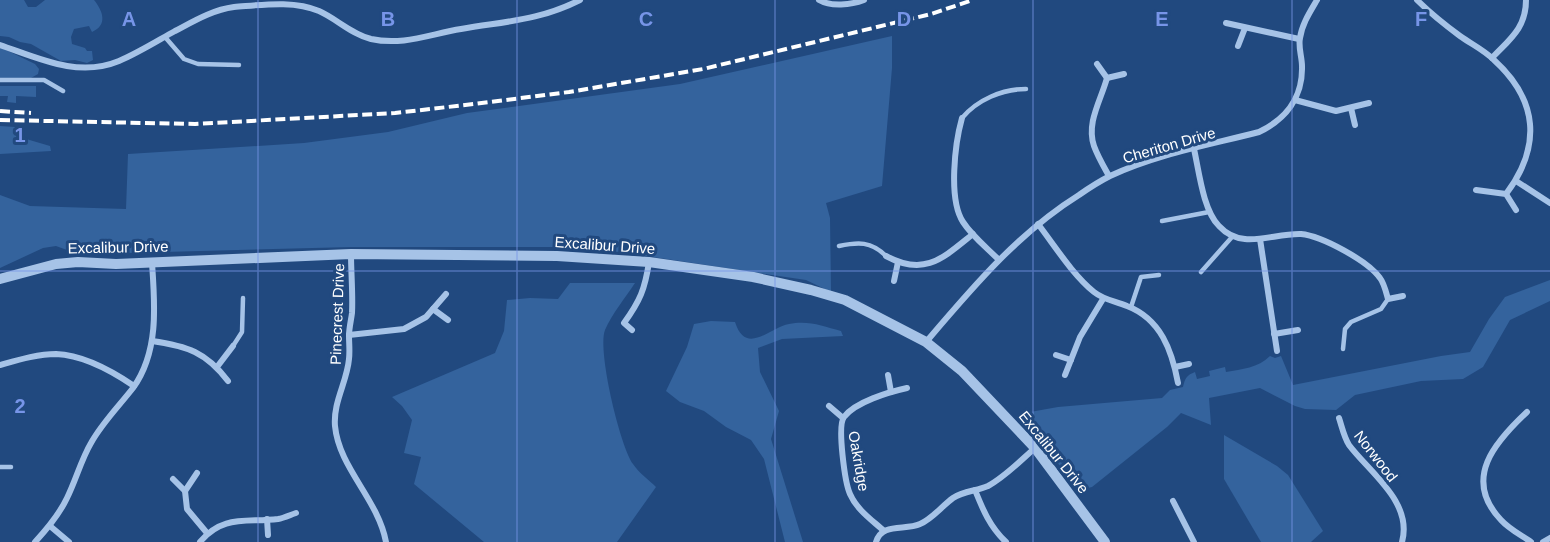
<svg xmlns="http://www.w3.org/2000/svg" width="1550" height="542" font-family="Arial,sans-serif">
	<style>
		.green { fill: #34639d }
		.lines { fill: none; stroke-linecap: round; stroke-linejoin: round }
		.service { stroke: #a6c3e7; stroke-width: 4.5 }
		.minor { stroke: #a6c3e7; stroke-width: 6 }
		.tertiary { stroke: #a6c3e7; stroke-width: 10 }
		.rail { stroke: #fff; stroke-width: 4; stroke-dasharray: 10 4.5; stroke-linecap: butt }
		.grid { fill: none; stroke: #7795e8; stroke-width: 1.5; stroke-opacity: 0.55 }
		.labels { text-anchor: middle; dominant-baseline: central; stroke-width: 6; stroke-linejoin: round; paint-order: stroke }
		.street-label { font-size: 15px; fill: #fff; stroke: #21497f }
		.grid-label { font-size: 20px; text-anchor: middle; font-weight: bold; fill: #7795e8; stroke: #21497f; stroke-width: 6; stroke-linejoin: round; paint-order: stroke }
	</style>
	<rect width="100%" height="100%" fill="#21497f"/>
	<g class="green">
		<path d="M 0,0 L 24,0 L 28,7 L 36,7 L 45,0 L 94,0 C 103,11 108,25 92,32 L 89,26 L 74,29 L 71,37 L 72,44 L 85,48 L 87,51 L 92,51 L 93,60 L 87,63 L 75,60 L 61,61 L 31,44 L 20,42 L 9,37 L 0,36 Z"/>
		<polygon points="892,36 892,68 882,186 826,203 830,218 831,292 806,280 620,252 558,247 352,247 126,253 67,250 56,246 43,248 0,268 0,195 30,206 126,209 128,154 304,143 388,132 467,113 680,84"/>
		<polygon points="0,47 35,64 39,69 38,74 31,78 0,78"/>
		<polygon points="0,86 36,86 36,97 16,96 16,103 7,102 8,96 0,96"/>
		<polygon points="0,126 15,127 16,136 50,146 51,151 0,154"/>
		<path d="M 1550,280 L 1550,301 L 1510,320 L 1483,367 L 1463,379 L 1421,381 L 1355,395 L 1336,410 L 1305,409 L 1295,406 L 1260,388 L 1209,398 L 1211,425 L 1181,413 L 1167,427 L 1092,487 L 1079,490 L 1019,414 L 1058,407 L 1162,398 L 1170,390 L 1183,387 C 1185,378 1187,375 1195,372 L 1197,379 L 1210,376 L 1209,371 L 1225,367 L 1226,372 C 1242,369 1258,368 1270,356 L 1275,358 L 1281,356 L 1293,385 L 1441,356 L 1470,352 L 1489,319 L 1505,297 Z"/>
		<path d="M 570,283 L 635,283 C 625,298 612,314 605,330 C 597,350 620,446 633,464 C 639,473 649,480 656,487 L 617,542 L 484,542 L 414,484 L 421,457 L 404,453 L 412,420 L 402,406 L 392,397 L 495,353 L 504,331 L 507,300 L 530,298 L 558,299 Z"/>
		<path d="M 711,321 L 735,322 C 746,356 769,328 789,324 C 808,320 823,326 841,331 L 843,336 L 782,339 L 758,348 L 760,372 L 779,411 L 771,439 L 803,542 L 785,542 L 764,459 L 751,440 L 726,427 L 704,411 L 680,402 L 666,391 L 687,347 L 694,324 Z"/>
		<polygon points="1224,435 1277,466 1288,475 1323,531 1311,542 1261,542 1224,479"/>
	</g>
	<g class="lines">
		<g class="service">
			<polyline points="165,37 184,59 198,64 239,65"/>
			<polyline points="0,80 44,80 63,91"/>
			<path d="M 962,118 C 977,100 1002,89 1026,89"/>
			<polyline points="1162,221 1209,212"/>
			<path d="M 839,246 C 858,242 871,241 886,256"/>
			<polyline points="1201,272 1232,237"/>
			<polyline points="1131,307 1141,277 1159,275"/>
			<polyline points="233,346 242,332 243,298"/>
			<polyline points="1343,349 1345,329 1351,322 1381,309 1388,299"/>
			<polyline points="0,467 11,467"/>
		</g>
		<g class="minor">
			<path d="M 819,0 C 831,7 851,5 864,0"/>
			<path d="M 1417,0 C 1430,13 1445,25 1460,36 C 1471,44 1484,50 1494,60 C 1538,100 1542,146 1506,194"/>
			<polyline points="1226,23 1299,39"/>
			<path d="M 0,45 C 38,58 78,78 119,61 C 138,53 157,41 175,31 C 194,21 212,10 234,7 C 261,5 294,0 319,11 C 337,19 351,34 371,39 C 403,46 430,34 461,29 C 506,21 538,21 580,0"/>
			<polyline points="1238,46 1245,28"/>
			<path d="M 1492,58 C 1510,39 1526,28 1526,0"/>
			<polyline points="1097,64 1107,78 1124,74"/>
			<path d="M 1107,78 C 1101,100 1086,123 1094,146 C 1098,157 1104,167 1109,176"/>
			<polyline points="1295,100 1336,111 1369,103"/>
			<polyline points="1351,108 1355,125"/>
			<path d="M 962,118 C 955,143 948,199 963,222 C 972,236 986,247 998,259"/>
			<path d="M 1194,149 C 1199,171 1203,210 1219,226 C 1242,251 1272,233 1301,234 C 1322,236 1368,261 1380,278 C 1384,283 1386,292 1388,299 L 1403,296"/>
			<polyline points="1516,181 1550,203"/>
			<polyline points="1476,190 1506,194 1516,210"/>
			<path d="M 1038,224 C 1055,246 1072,274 1094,292 C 1104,300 1115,301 1127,306 C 1161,319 1172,351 1178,383"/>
			<polyline points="1260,239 1277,351"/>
			<path d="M 351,254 C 351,273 353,294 352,313 C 351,321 349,328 349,336 C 349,343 350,351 349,359 C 347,382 333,402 335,426 C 339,468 378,499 386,542"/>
			<path d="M 886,256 C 925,277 943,258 973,234"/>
			<polyline points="894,281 898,262"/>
			<polyline points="433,309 448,320"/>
			<path d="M 632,330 L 624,323 C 640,301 645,289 649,262"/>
			<polyline points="1274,334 1298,330"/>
			<polyline points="349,335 404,329 426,317 446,294"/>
			<path d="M 152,341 C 187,346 206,352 228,381"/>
			<path d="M 926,342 C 972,288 1018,233 1079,195 C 1089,188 1100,181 1110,176 C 1157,154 1209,145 1259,132 C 1286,119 1303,97 1302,66 C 1302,57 1298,47 1300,38 C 1302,24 1310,12 1317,0"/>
			<polyline points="1056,355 1071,360"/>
			<path d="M 0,365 C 18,360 38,354 56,354 C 83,355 112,371 134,386"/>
			<polyline points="217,367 233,346"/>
			<polyline points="1175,367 1189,364"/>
			<polyline points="888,375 891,392"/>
			<polyline points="1065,375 1080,337 1103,299"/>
			<polyline points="829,406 843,418"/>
			<path d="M 1527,412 C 1495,442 1462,479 1501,520 C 1509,529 1521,535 1531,542"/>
			<path d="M 1339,418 C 1342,427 1344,437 1349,445 C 1370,473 1413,502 1402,542"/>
			<polyline points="197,473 185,491 187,509 207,533"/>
			<polyline points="173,479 185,491"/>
			<path d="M 975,490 C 983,510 990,527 1006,542"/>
			<polyline points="1173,501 1194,542"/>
			<polyline points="267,519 268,535"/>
			<polyline points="50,526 69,542"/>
			<path d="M 884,531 C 872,520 857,510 850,494 C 845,483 837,426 844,417 C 855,402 889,392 907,388"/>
			<path d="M 35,542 C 47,529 59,515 67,498 C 76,480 81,460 91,443 C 102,423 119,406 133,388 C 159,352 155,305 152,263"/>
			<path d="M 200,542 C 223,514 247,523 278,519 C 284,518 290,515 296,513"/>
			<path d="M 876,542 C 882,522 905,531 920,524 C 932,519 942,506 953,498 C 963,491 977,491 988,486 C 1005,477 1020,461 1035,448"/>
			<polyline points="1543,542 1550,538"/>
		</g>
		<polyline class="tertiary" points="0,279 56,264 78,262 116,264 351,254 557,256 649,262 753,277 811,290 845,300 926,342 962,371 1035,448 1105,542"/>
		<g class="rail">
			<polyline points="0,111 31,113"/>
			<polyline points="0,120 195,124 395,113 474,104 569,92 703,69 931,14 973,0"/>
		</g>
	</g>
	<path class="grid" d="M 258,0 L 258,542M 517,0 L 517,542M 775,0 L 775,542M 1033,0 L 1033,542M 1292,0 L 1292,542M 0,271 L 1550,271"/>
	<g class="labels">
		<g class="street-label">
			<text transform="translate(1169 145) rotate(-16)">Cheriton Drive</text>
			<text transform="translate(605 245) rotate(4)">Excalibur Drive</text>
			<text transform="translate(118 247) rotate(-1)">Excalibur Drive</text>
			<text transform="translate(337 314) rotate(-88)">Pinecrest Drive</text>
			<text transform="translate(1054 452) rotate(51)">Excalibur Drive</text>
			<text transform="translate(1376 456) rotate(52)">Norwood</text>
			<text transform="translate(859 461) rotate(80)">Oakridge</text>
		</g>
	</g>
	<g class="grid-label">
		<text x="129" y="26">A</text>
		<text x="388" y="26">B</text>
		<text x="646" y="26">C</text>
		<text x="904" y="26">D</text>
		<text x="1162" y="26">E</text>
		<text x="1421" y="26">F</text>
		<text x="20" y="142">1</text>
		<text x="20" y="413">2</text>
	</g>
</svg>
